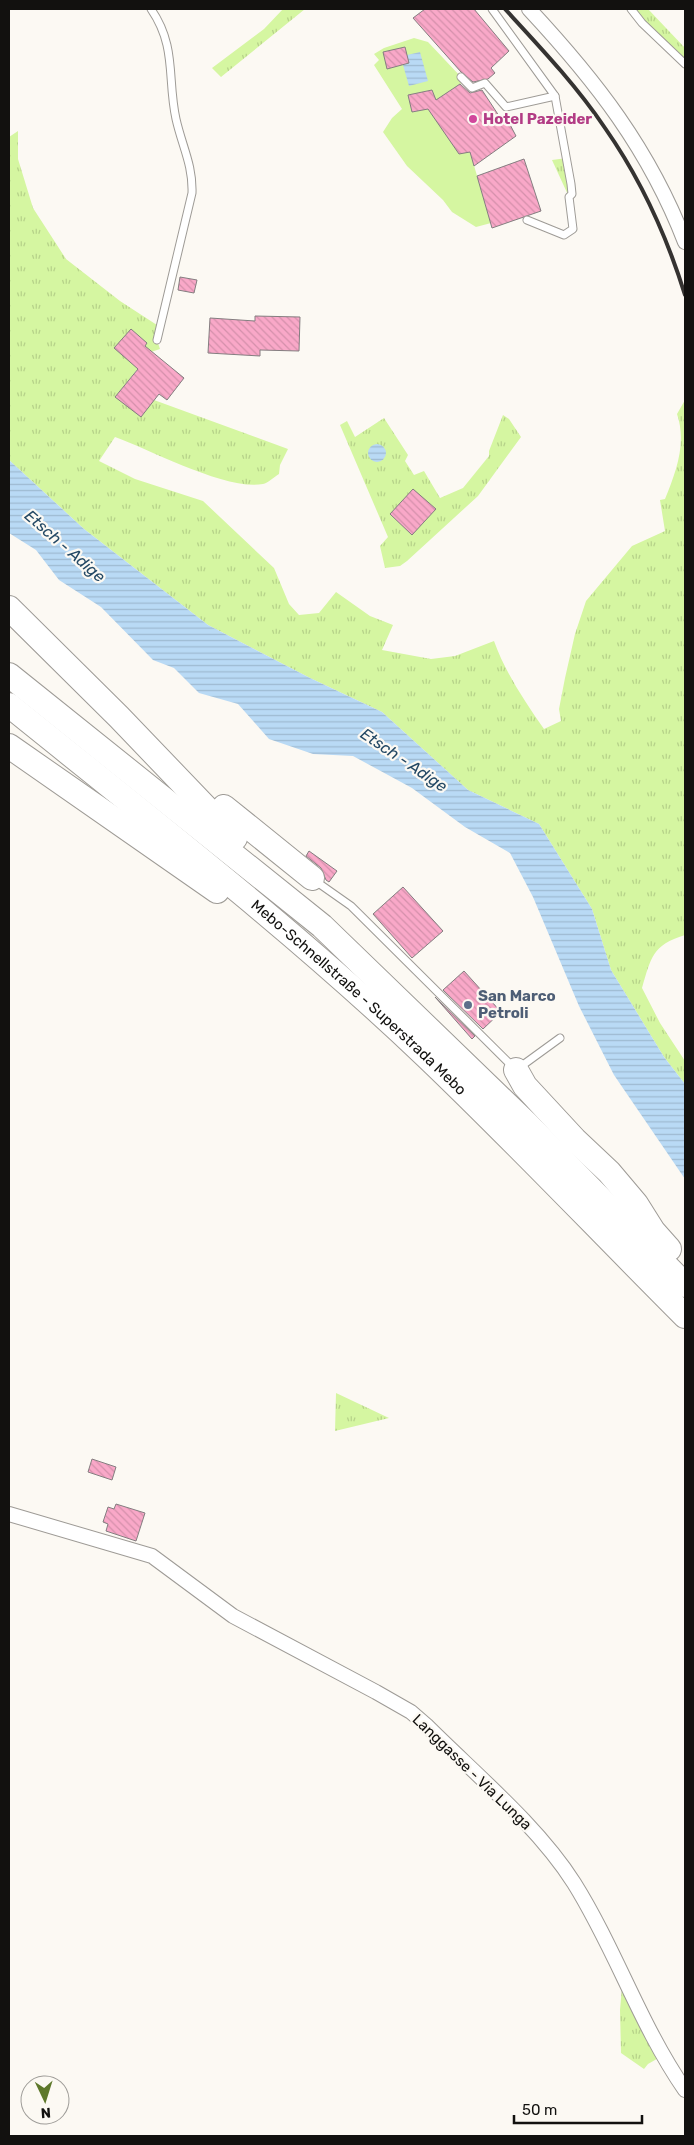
<svg xmlns="http://www.w3.org/2000/svg" width="694" height="2145" font-family="Rubik,sans-serif">
	<style>
		.grass { fill: url(#grass-tufts) }
		.garden { fill: #d5f6a1 }
		.water { fill: url(#water-rules) }
		.building { fill: url(#building-back-hatch); stroke: #847e80 }
		.lines { fill: none; stroke-linecap: round; stroke-linejoin: round }
		.service-casing { stroke: #9e9b96; stroke-width: 9 }
		.minor-casing { stroke: #9e9b96; stroke-width: 16 }
		.trunk-casing { stroke: #9e9b96; stroke-width: 26 }
		.service { stroke: #fff; stroke-width: 7 }
		.minor { stroke: #fff; stroke-width: 14 }
		.trunk { stroke: #fff; stroke-width: 24 }
		.rail { stroke: #353331; stroke-width: 4 }
		.hotel-dot { fill: #d1479c; stroke: #fcf9f3; stroke-width: 2 }
		.service-dot { fill: #5c6f8a; stroke: #fcf9f3; stroke-width: 2 }
		.labels { text-anchor: middle; dominant-baseline: central; stroke-width: 4.5; stroke-linejoin: round; paint-order: stroke }
		.hotel-label { font-size: 15px; font-weight: bold; fill: #b23c85; stroke: #fcf9f3; text-anchor: start }
		.service-label { font-size: 15px; font-weight: bold; fill: #4e5e75; stroke: #fcf9f3; text-anchor: start }
		.street-label { font-size: 15px; fill: #12110f; stroke: #fcf9f3 }
		.water-label { font-size: 16px; font-style: italic; fill: #244965; stroke: #fcf9f3 }
	</style>
	<defs>
		<pattern id="grass-tufts" width="24" height="20" patternUnits="userSpaceOnUse" patternTransform="scale(1.25)"><rect width="24" height="20" fill="#d5f6a1"/><path d="M3 7l-1-3M5 7V3M7 7l1-3M15 17l-1-3M17 17v-4M19 17l1-3" fill="none" stroke="#b6d289"/></pattern>
		<pattern id="water-rules" width="6" height="5" patternUnits="userSpaceOnUse" patternTransform="scale(1.25)"><rect width="6" height="5" fill="#b9daf5"/><path d="M0 2.5h6" fill="none" stroke="#9ebad1"/></pattern>
		<pattern id="building-back-hatch" width="6" height="6" patternUnits="userSpaceOnUse" patternTransform="scale(1.25)"><rect width="6" height="6" fill="#f9a8c8"/><path d="M-1 5l2 2M0 0l6 6M5-1l2 2" fill="none" stroke="#d490ab"/></pattern>
	</defs>
	<rect width="100%" height="100%" fill="#fcf9f3"/>
	<g class="grass">
		<polygon points="283,9 305,9 221,77 212,68 264,29"/>
		<polygon points="631,9 648,9 685,48 685,64"/>
		<path d="M 18,131 L 18,159 L 33,208 L 66,259 L 120,301 L 160,327 L 157,340 L 160,349 L 151,352 L 116,396 L 154,400 L 288,449 L 280,465 L 279,474 C 274,477 268,483 263,484 C 227,491 151,450 115,437 L 99,461 L 135,479 L 203,501 L 274,568 L 289,604 L 299,615 L 319,613 L 336,592 L 370,616 L 393,625 L 382,650 L 431,659 L 455,656 L 494,641 C 505,672 525,702 544,729 L 561,721 L 559,709 L 565,678 L 575,634 L 586,601 L 632,546 L 665,531 L 660,500 L 665,499 C 676,472 687,443 677,414 L 685,400 L 685,935 C 652,945 651,958 642,988 L 660,1023 L 685,1061 L 685,1084 L 664,1057 L 611,970 L 592,909 L 539,824 L 468,790 L 382,712 L 310,678 L 208,625 L 84,529 L 9,460 L 9,137 Z"/>
		<polygon points="567,158 569,197 552,160"/>
		<polygon points="503,415 509,419 521,437 478,496 407,561 400,566 385,568 380,546 388,537 340,425 347,421 355,437 384,418 408,455 405,461 414,475 424,471 440,498 463,488 489,456 489,451"/>
		<polygon points="336,1393 389,1418 335,1431"/>
		<polygon points="622,1987 662,2056 648,2064 644,2069 621,2053 620,2010"/>
	</g>
	<polygon class="garden" points="414,38 428,42 461,77 463,82 436,100 432,90 408,95 413,112 436,107 470,152 491,223 476,227 452,212 443,200 407,166 383,132 392,118 402,109 374,65 379,60 374,54 384,48"/>
	<g class="water">
		<polygon points="420,52 428,81 409,86 403,65 409,63 407,55"/>
		<circle cx="377" cy="453" r="9"/>
		<polygon points="9,460 84,529 208,625 310,678 382,712 468,790 539,824 592,909 611,970 664,1057 685,1084 685,1179 614,1075 579,1006 533,897 510,853 465,827 412,788 353,756 313,754 269,739 238,704 199,693 174,668 153,660 101,607 59,580 36,550 9,533"/>
	</g>
	<g class="building">
		<polygon points="425,9 474,9 509,51 491,68 495,73 488,79 473,82 461,72 413,18"/>
		<polygon points="405,47 409,63 387,69 383,52"/>
		<polygon points="460,84 470,93 482,90 501,119 506,117 516,136 474,166 470,152 459,154 428,109 412,112 408,95 432,90 436,100"/>
		<polygon points="524,159 541,211 492,228 477,176"/>
		<polygon points="180,277 197,280 194,293 178,290"/>
		<polygon points="255,316 300,317 299,351 260,350 260,356 208,353 210,318 255,321"/>
		<polygon points="131,329 147,343 145,346 184,378 167,400 159,394 141,417 115,397 138,369 114,348"/>
		<polygon points="413,489 436,509 412,535 390,514"/>
		<polygon points="309,851 337,871 329,882 326,880 321,868 306,856"/>
		<polygon points="403,887 443,931 412,958 373,914"/>
		<polygon points="464,971 501,1012 483,1029 443,990"/>
		<polygon points="435,997 475,1036 472,1039"/>
		<polygon points="92,1459 116,1467 112,1480 88,1472"/>
		<polygon points="116,1504 145,1513 136,1541 106,1531 108,1524 103,1522 108,1507 114,1509"/>
	</g>
	<g class="lines">
		<g class="service-casing">
			<g id="service">
				<path d="M 151,9 C 177,47 167,78 176,119 C 182,146 193,165 192,193 L 157,340"/>
				<polyline points="492,9 555,96 571,184 572,194 569,197 573,229 564,235 527,220"/>
				<polyline points="631,9 642,23 685,64"/>
				<polyline points="461,77 472,88 485,83 506,107 555,96"/>
				<polyline points="314,880 351,906 516,1070 560,1038"/>
			</g>
		</g>
		<g class="minor-casing">
			<g id="minor">
				<path d="M 529,9 C 596,81 649,149 685,242"/>
				<path d="M 9,1514 L 152,1556 L 233,1616 L 376,1692 L 411,1712 L 426,1725 C 475,1774 537,1825 574,1883 C 616,1950 640,2025 685,2090"/>
			</g>
		</g>
		<g class="trunk-casing">
			<g id="trunk">
				<polyline points="9,608 119,717 235,838"/>
				<polyline points="9,675 322,926 527,1124 685,1285"/>
				<path id="s1" d="M 9,705 C 150,819 295,931 426,1056 C 515,1141 599,1230 685,1316"/>
				<polyline points="9,746 217,891"/>
				<polyline points="224,807 312,878"/>
				<polyline points="516,1070 525,1086 575,1140 609,1172 636,1204 653,1231 669,1249"/>
			</g>
		</g>
		<use href="#service" class="service"/>
		<use href="#minor" class="minor"/>
		<use href="#trunk" class="trunk"/>
		<path class="rail" d="M 505,9 C 540,47 576,85 605,128 C 640,178 667,237 685,295"/>
	</g>
	<circle class="hotel-dot" cx="473" cy="119" r="5"/>
	<circle class="service-dot" cx="468" cy="1005" r="5"/>
	<g class="labels">
		<g class="hotel-label">
			<text x="483" y="119">Hotel Pazeider</text>
		</g>
		<g class="service-label">
			<text x="478" y="996">San Marco<tspan x="478" dy="17">Petroli</tspan></text>
		</g>
		<g class="street-label">
			<text stroke="none"><textPath href="#s1" startOffset="456">Mebo-Schnellstraße - Superstrada Mebo</textPath></text>
			<text transform="translate(472 1772) rotate(44)">Langgasse - Via Lunga</text>
		</g>
		<g class="water-label">
			<text transform="translate(65 546) rotate(41)">Etsch - Adige</text>
			<text transform="translate(404 760) rotate(34)">Etsch - Adige</text>
		</g>
	</g>
	<rect width="694" height="2145" fill="none" stroke="#12110f" stroke-width="20"/>
	<g transform="translate(45 2100) rotate(176)"><circle r="24" fill="#fcf9f3" stroke="#9e9c98"/>
	<path d="M0-4L9 19L0 12L-9 19Z" fill="#5e782b"/>
	<text y="-8" font-size="14" font-weight="bold" text-anchor="middle" fill="#12110f">N</text>
	</g>
	<path d="M514 2115v8h128v-8" fill="none" stroke="#12110f" stroke-width="2.5"/>
	<text x="522" y="2115" font-size="15" fill="#12110f" stroke="#fcf9f3" stroke-width="4" paint-order="stroke">50 m</text>
</svg>
